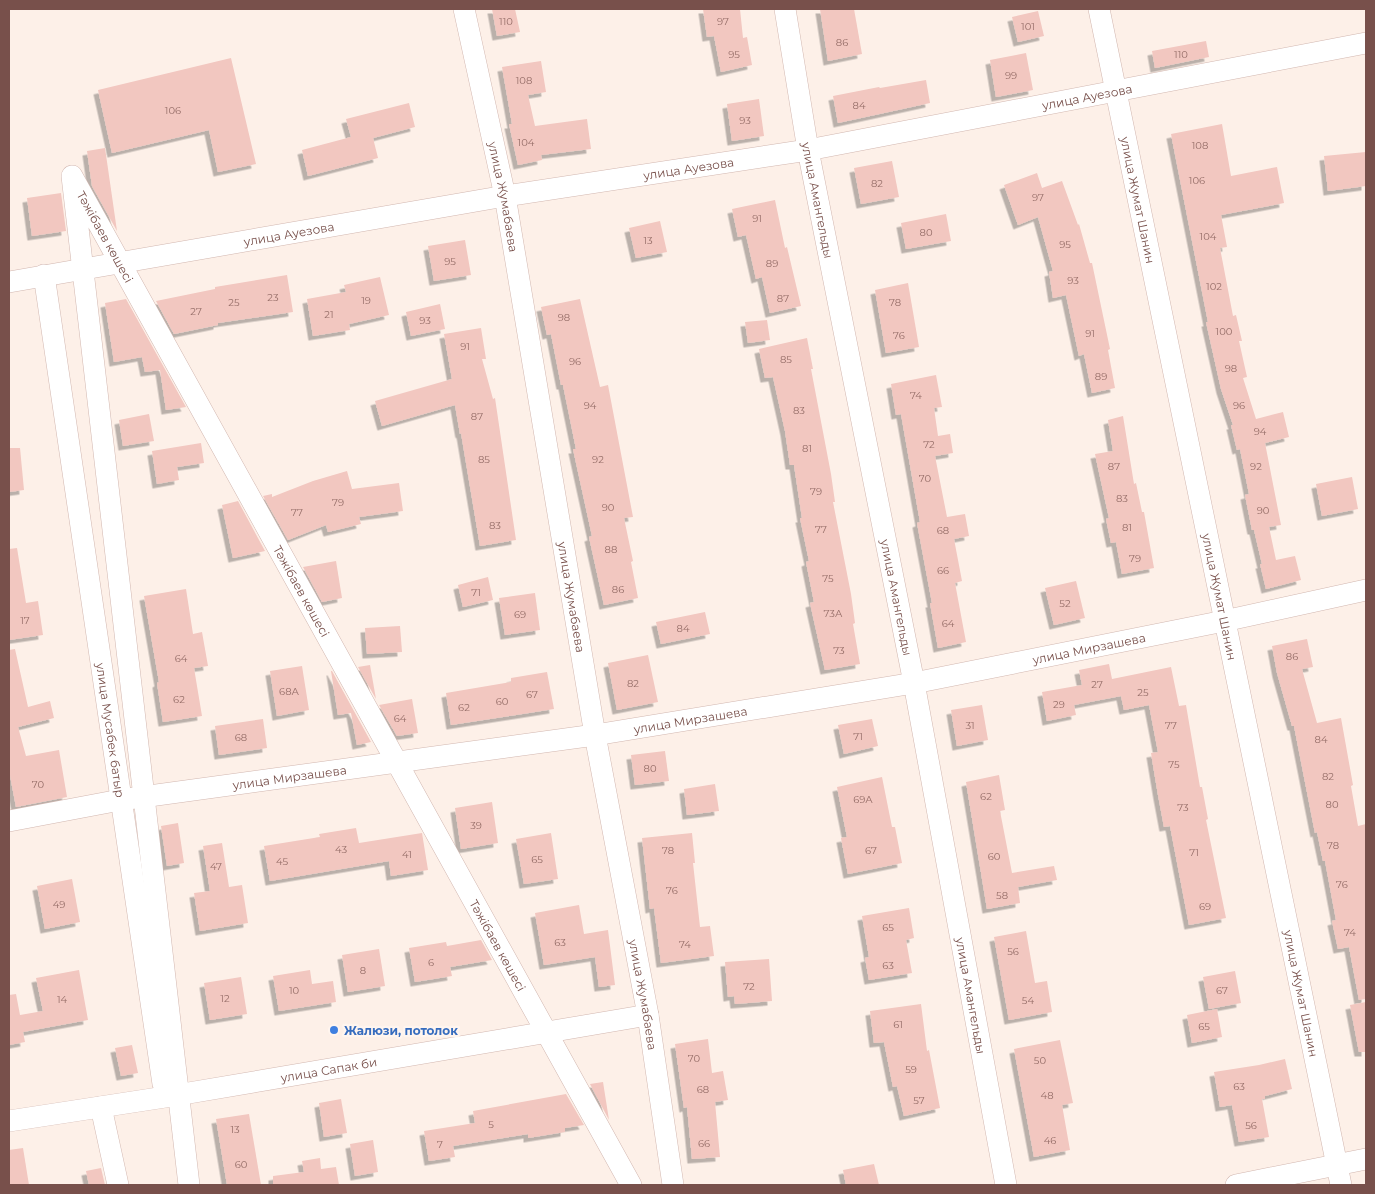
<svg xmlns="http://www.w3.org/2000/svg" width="1375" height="1194" font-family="Montserrat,sans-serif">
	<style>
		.building { fill: #f2c7c0; filter: url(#shadow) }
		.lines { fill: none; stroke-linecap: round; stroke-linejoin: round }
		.minor-casing { stroke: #d2b7b0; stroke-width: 22 }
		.minor { stroke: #fff; stroke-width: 21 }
		.shop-dot { fill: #3f7fe0; stroke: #fff5ef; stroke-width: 2 }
		.labels { text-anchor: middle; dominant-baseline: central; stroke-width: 4.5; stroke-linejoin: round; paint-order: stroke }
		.number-label { font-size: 10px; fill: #966e68 }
		.street-label { font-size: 12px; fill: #78504b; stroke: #fff5ef }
		.shop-label { font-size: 12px; font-weight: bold; fill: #366cbe; stroke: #fff5ef; text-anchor: start }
	</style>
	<defs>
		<filter id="shadow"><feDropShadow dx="-4.5" dy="4.5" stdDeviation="0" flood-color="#0004"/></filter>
	</defs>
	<rect width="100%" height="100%" fill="#fdf0e8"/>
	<g class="building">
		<polygon points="492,9 515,9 520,32 497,36"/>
		<polygon points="703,9 740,9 743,38 747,37 752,65 721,72 714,36 707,37"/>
		<polygon points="820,9 854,9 862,54 828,61"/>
		<polygon points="1038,11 1044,36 1018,42 1012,17"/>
		<polygon points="1206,41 1209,57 1155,68 1152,51"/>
		<polygon points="1026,53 1033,90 996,97 990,60"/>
		<polygon points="231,58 256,164 218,172 209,130 112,153 98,90"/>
		<polygon points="541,61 546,92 528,95 535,126 587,119 591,149 541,155 542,160 518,165 509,124 512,124 502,67"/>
		<polygon points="926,80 930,103 838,123 833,96 879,87 880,88"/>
		<polygon points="759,99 764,136 732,141 727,104"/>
		<polygon points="409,103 415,127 373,138 378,158 308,176 302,150 351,137 346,119"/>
		<polygon points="1222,124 1231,176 1277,167 1284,203 1221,215 1227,247 1220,248 1233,316 1236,315 1242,341 1239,341 1247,377 1243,378 1256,419 1283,412 1289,437 1265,443 1281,525 1269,527 1276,560 1295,556 1301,580 1266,589 1260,564 1262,564 1254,530 1252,530 1245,495 1249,494 1240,449 1237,450 1231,425 1233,425 1221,389 1206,322 1208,322 1171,134"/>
		<polygon points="105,148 117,231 92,186 87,151"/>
		<polygon points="1366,152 1366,186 1328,191 1324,156"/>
		<polygon points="892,161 899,197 861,204 854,168"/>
		<polygon points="1037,173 1042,188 1062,181 1078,225 1079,224 1090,263 1092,263 1110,349 1108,350 1115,388 1092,393 1084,354 1079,356 1066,295 1053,298 1049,272 1053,271 1038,217 1018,225 1004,185"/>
		<polygon points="61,193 66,231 32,236 27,198"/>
		<polygon points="775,200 785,248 787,247 801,306 770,313 762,277 756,279 746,235 738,237 732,209"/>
		<polygon points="946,214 951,241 906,249 901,223"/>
		<polygon points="660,221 667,252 636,258 629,228"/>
		<polygon points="465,240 471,275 434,281 428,246"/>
		<polygon points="287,275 293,312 218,323 218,325 174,334 156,301 215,289 215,287"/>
		<polygon points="380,277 389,315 349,324 350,330 313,336 307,299 346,292 344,285"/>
		<polygon points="908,283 919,347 886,353 875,290"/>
		<polygon points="126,299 186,407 166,410 160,370 145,372 142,357 114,362 105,303"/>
		<polygon points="580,299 600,387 608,385 633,517 624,518 633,561 631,562 638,598 604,605 589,537 592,536 573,449 576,449 563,385 561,385 551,334 547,335 541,307"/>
		<polygon points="440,304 445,329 411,336 406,312"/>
		<polygon points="767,320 770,340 748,343 745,322"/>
		<polygon points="481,328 486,359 482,359 493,399 495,398 516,540 480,546 461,433 460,434 455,405 382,426 375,401 452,379 444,334"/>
		<polygon points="807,338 813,369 811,369 831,474 835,502 833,502 851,594 855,623 853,624 860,664 825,670 810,603 814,602 806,562 809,561 800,518 802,518 794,465 790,465 785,431 773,377 765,378 759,349"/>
		<polygon points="936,375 942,407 934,408 938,436 950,434 953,453 935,456 947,517 965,514 969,536 954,539 962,581 955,583 966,642 938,648 930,603 932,603 917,523 920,522 901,414 896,415 891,384"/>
		<polygon points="149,414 154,441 123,446 119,420"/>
		<polygon points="1123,416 1134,484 1136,483 1142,512 1144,512 1154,568 1122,574 1116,542 1111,543 1106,519 1109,518 1095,454 1113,451 1108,420"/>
		<polygon points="201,443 204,463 177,467 179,480 157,484 152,451"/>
		<polygon points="9,448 20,448 24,490 9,492"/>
		<polygon points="347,471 352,489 399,483 403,511 359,517 361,524 328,532 326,525 288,540 263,496 272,494 272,497 313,481"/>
		<polygon points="1352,477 1358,509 1322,516 1316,484"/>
		<polygon points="238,501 265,551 233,558 222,505"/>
		<polygon points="17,548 26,603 38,601 43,635 9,640 9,549"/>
		<polygon points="336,561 342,598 322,602 303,567"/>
		<polygon points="488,577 493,600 463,607 458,585"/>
		<polygon points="1076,581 1085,618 1054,625 1045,588"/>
		<polygon points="186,589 193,634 202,632 208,666 194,668 202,716 163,722 157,683 159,682 144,596"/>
		<polygon points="535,593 540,630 505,635 499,598"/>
		<polygon points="705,612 710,634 661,644 656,622"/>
		<polygon points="400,626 402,652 367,654 365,628"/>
		<polygon points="1307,639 1313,667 1302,669 1317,723 1341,718 1353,785 1351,786 1358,826 1366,824 1366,999 1359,1000 1349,947 1338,949 1332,921 1336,920 1325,861 1323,861 1317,832 1315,833 1294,726 1292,726 1277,673 1272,646"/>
		<polygon points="15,649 28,707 50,701 54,718 18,727 26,756 59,750 67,797 16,807 9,770 9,650"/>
		<polygon points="648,655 658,702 617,710 608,663"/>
		<polygon points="1109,664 1112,679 1171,667 1179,706 1186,705 1200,787 1202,787 1208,819 1206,820 1226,918 1189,925 1170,826 1164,827 1158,795 1151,753 1158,752 1149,705 1124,710 1121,696 1074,705 1076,715 1047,721 1042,692 1082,685 1079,670"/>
		<polygon points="370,665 376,699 358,667"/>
		<polygon points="302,666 309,710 277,716 270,671"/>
		<polygon points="331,671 332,671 371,742 357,745 351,713 338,715"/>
		<polygon points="547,672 554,709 451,725 446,693 511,682 511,678"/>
		<polygon points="412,699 418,733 397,736 379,705"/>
		<polygon points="982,705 988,740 957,746 951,710"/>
		<polygon points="263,719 267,748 219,755 215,726"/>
		<polygon points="872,719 878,746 844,754 838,725"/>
		<polygon points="665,751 669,781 635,785 631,755"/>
		<polygon points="999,775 1005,810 1000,811 1012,873 1054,866 1057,880 1018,887 1020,903 987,909 966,782"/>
		<polygon points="882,777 892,827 895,827 902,863 848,874 841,838 847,837 837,787"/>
		<polygon points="715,784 719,811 687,815 684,789"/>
		<polygon points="492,802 498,843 461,849 455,808"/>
		<polygon points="178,823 184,863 167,866 161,826"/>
		<polygon points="356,828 359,843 422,833 428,870 391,876 389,861 270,881 264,846 320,837 319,834"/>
		<polygon points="551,833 558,879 524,884 516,839"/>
		<polygon points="692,833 695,863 693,863 700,927 710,926 714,956 661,963 654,908 650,909 642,838"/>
		<polygon points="222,843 229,887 242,885 248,923 200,931 194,893 210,891 203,846"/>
		<polygon points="72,879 80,922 45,929 37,886"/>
		<polygon points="579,905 584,934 608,930 615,985 599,987 595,957 544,965 535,913"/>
		<polygon points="909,908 914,938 906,940 912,973 869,980 865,958 869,957 862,916"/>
		<polygon points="1026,931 1035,983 1047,981 1052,1012 1009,1020 994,937"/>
		<polygon points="481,940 492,960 450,967 452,976 415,982 409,948 446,942 447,946"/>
		<polygon points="379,949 385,986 348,992 342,955"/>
		<polygon points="769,959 772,1001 735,1004 734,996 728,997 725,962"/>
		<polygon points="79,970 88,1020 23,1032 25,1042 9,1045 9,995 16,994 20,1015 43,1011 36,978"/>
		<polygon points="310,970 312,984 333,981 336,1002 279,1011 273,976"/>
		<polygon points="1235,971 1241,1003 1209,1009 1203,977"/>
		<polygon points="241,977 247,1014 210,1020 204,983"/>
		<polygon points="1366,1002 1366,1052 1359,1052 1350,1005"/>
		<polygon points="921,1004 927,1051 929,1050 940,1108 904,1116 897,1086 893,1087 884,1042 874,1043 870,1011"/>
		<polygon points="1217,1009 1222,1037 1192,1043 1187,1015"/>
		<polygon points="708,1039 712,1073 723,1071 728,1100 715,1102 720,1157 692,1159 687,1107 684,1108 675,1044"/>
		<polygon points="1060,1040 1073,1103 1062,1105 1070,1150 1034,1157 1014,1049"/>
		<polygon points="132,1045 138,1073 121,1076 115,1048"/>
		<polygon points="1285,1059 1292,1089 1265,1096 1265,1099 1262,1099 1269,1137 1239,1142 1232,1105 1220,1107 1214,1072 1259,1065"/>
		<polygon points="603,1082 609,1120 590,1084"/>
		<polygon points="566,1094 584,1125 565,1128 565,1132 528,1138 528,1134 453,1146 455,1157 429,1161 424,1131 475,1123 473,1111"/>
		<polygon points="341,1099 347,1133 324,1137 319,1103"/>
		<polygon points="249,1114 261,1185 227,1185 216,1119"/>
		<polygon points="373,1140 378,1172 355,1176 350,1144"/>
		<polygon points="23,1148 29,1185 9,1185 9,1150"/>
		<polygon points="320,1158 321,1169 336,1167 339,1185 273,1185 273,1176 304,1172 302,1161"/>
		<polygon points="874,1164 879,1185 846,1185 843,1170"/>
		<polygon points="101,1168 105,1185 89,1185 86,1171"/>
	</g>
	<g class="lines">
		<g class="minor-casing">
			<g id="minor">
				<path id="s1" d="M 464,9 L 505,196 L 595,735 L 648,1015 L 673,1185"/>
				<path id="s2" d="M 785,9 L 808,150 L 914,683 L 1006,1185"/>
				<path id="s3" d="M 1099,9 L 1341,1185"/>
				<path id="s4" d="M 44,275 L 163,1084"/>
				<path id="s5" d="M 9,282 L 505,196 L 808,150 L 1366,43"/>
				<path id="s6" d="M 9,821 L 120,800 L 595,735 L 914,683 L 1224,621 L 1366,590"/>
				<polyline points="101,1107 118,1185"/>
				<path id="s7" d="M 9,1121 L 165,1097 L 648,1015"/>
				<path id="s8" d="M 189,1185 L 72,176 L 631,1185"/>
				<polyline points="1236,1185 1366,1159"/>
			</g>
		</g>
		<use href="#minor" class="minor"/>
	</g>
	<circle class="shop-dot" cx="334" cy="1030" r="5"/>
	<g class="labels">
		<g class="number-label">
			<text x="506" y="21">110</text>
			<text x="723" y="21">97</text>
			<text x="1028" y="26">101</text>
			<text x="842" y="42">86</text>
			<text x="734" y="54">95</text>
			<text x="1181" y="54">110</text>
			<text x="1011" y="75">99</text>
			<text x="524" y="80">108</text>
			<text x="859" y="105">84</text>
			<text x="173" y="110">106</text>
			<text x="745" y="120">93</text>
			<text x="526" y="142">104</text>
			<text x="1200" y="145">108</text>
			<text x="1197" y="180">106</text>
			<text x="877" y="183">82</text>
			<text x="1038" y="197">97</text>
			<text x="757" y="218">91</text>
			<text x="926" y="232">80</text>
			<text x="1208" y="236">104</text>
			<text x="648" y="240">13</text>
			<text x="1065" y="244">95</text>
			<text x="450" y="261">95</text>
			<text x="772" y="263">89</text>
			<text x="1073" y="280">93</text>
			<text x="1214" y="286">102</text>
			<text x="273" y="297">23</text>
			<text x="783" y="298">87</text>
			<text x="366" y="300">19</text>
			<text x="234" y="302">25</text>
			<text x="895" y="302">78</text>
			<text x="196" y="311">27</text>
			<text x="329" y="314">21</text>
			<text x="564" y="317">98</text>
			<text x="425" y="320">93</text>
			<text x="1224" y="331">100</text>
			<text x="1090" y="333">91</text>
			<text x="899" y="335">76</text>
			<text x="465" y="346">91</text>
			<text x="786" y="359">85</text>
			<text x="575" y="361">96</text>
			<text x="1231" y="368">98</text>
			<text x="1101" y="376">89</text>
			<text x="916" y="395">74</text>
			<text x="590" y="405">94</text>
			<text x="1239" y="405">96</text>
			<text x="799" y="410">83</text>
			<text x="477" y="416">87</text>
			<text x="1260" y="431">94</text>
			<text x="929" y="444">72</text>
			<text x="807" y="448">81</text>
			<text x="484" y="459">85</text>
			<text x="598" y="459">92</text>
			<text x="1114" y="466">87</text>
			<text x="1256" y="466">92</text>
			<text x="925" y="478">70</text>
			<text x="816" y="491">79</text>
			<text x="1122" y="498">83</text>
			<text x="338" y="502">79</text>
			<text x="608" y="507">90</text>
			<text x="1263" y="510">90</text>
			<text x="297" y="512">77</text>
			<text x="495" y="525">83</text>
			<text x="1127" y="527">81</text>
			<text x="821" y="529">77</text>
			<text x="943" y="530">68</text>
			<text x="611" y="549">88</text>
			<text x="1135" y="558">79</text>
			<text x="943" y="570">66</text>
			<text x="828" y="578">75</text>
			<text x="618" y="589">86</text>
			<text x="476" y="592">71</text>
			<text x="1065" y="603">52</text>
			<text x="833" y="613">73А</text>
			<text x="520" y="614">69</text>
			<text x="25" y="620">17</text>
			<text x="948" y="623">64</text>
			<text x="683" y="628">84</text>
			<text x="839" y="650">73</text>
			<text x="1292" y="656">86</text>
			<text x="181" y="658">64</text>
			<text x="633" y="683">82</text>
			<text x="1097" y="684">27</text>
			<text x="289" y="691">68А</text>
			<text x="1143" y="692">25</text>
			<text x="532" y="694">67</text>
			<text x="179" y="699">62</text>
			<text x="502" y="701">60</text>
			<text x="1059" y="704">29</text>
			<text x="464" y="707">62</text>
			<text x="400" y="718">64</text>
			<text x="970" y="725">31</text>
			<text x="1171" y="725">77</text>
			<text x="858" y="736">71</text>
			<text x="241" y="737">68</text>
			<text x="1321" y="739">84</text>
			<text x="1174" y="764">75</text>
			<text x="650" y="768">80</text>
			<text x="1328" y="776">82</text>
			<text x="38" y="784">70</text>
			<text x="986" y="796">62</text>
			<text x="863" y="799">69А</text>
			<text x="1332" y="804">80</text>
			<text x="1183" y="807">73</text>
			<text x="476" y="825">39</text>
			<text x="1333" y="845">78</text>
			<text x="341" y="849">43</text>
			<text x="668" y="850">78</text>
			<text x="871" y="850">67</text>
			<text x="1194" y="852">71</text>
			<text x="407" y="854">41</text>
			<text x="994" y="856">60</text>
			<text x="537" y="859">65</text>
			<text x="282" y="861">45</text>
			<text x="216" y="866">47</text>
			<text x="1342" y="884">76</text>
			<text x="672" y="890">76</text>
			<text x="1002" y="895">58</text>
			<text x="59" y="904">49</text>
			<text x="1205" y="906">69</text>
			<text x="888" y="927">65</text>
			<text x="1350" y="932">74</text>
			<text x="560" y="942">63</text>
			<text x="685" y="944">74</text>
			<text x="1013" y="951">56</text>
			<text x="431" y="962">6</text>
			<text x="888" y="965">63</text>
			<text x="363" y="970">8</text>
			<text x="749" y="986">72</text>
			<text x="294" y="990">10</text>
			<text x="1222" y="990">67</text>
			<text x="225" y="998">12</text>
			<text x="62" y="999">14</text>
			<text x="1028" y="1000">54</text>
			<text x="898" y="1024">61</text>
			<text x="1204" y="1026">65</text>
			<text x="694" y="1058">70</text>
			<text x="1040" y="1060">50</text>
			<text x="911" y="1069">59</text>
			<text x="1239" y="1086">63</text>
			<text x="703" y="1089">68</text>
			<text x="1047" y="1095">48</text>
			<text x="919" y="1100">57</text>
			<text x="491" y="1124">5</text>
			<text x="1251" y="1125">56</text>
			<text x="235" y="1129">13</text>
			<text x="1050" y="1140">46</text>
			<text x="704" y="1143">66</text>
			<text x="440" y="1144">7</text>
			<text x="241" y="1164">60</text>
		</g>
		<g class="street-label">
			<text stroke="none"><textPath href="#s5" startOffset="1094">улица Ауезова</textPath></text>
			<text stroke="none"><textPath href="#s5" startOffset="689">улица Ауезова</textPath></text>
			<text stroke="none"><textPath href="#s1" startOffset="192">улица Жумабаева</textPath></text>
			<text stroke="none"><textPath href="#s2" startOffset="194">улица Амангельды</textPath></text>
			<text stroke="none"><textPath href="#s3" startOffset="195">улица Жумат Шанин</textPath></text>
			<text stroke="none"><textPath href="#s5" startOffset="284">улица Ауезова</textPath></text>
			<text stroke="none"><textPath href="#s8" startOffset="1085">Тәжібаев көшесі</textPath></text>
			<text stroke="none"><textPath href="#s8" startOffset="1490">Тәжібаев көшесі</textPath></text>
			<text stroke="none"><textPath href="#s1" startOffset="598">улица Жумабаева</textPath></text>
			<text stroke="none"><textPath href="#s2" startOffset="599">улица Амангельды</textPath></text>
			<text stroke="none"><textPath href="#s3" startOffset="600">улица Жумат Шанин</textPath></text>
			<text stroke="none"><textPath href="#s6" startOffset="1094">улица Мирзашева</textPath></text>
			<text stroke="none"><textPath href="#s6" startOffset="689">улица Мирзашева</textPath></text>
			<text stroke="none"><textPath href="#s4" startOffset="460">улица Мусабек батыр</textPath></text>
			<text stroke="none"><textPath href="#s6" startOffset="284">улица Мирзашева</textPath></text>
			<text stroke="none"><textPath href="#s8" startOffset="1895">Тәжібаев көшесі</textPath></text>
			<text stroke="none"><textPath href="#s3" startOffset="1005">улица Жумат Шанин</textPath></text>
			<text stroke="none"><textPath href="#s1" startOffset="1002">улица Жумабаева</textPath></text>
			<text stroke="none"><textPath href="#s2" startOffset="1004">улица Амангельды</textPath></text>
			<text stroke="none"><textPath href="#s7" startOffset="324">улица Сапак би</textPath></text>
		</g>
		<g class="shop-label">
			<text x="344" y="1030">Жалюзи, потолок</text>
		</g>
	</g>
	<rect width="1375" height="1194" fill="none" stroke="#78504b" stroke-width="20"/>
</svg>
